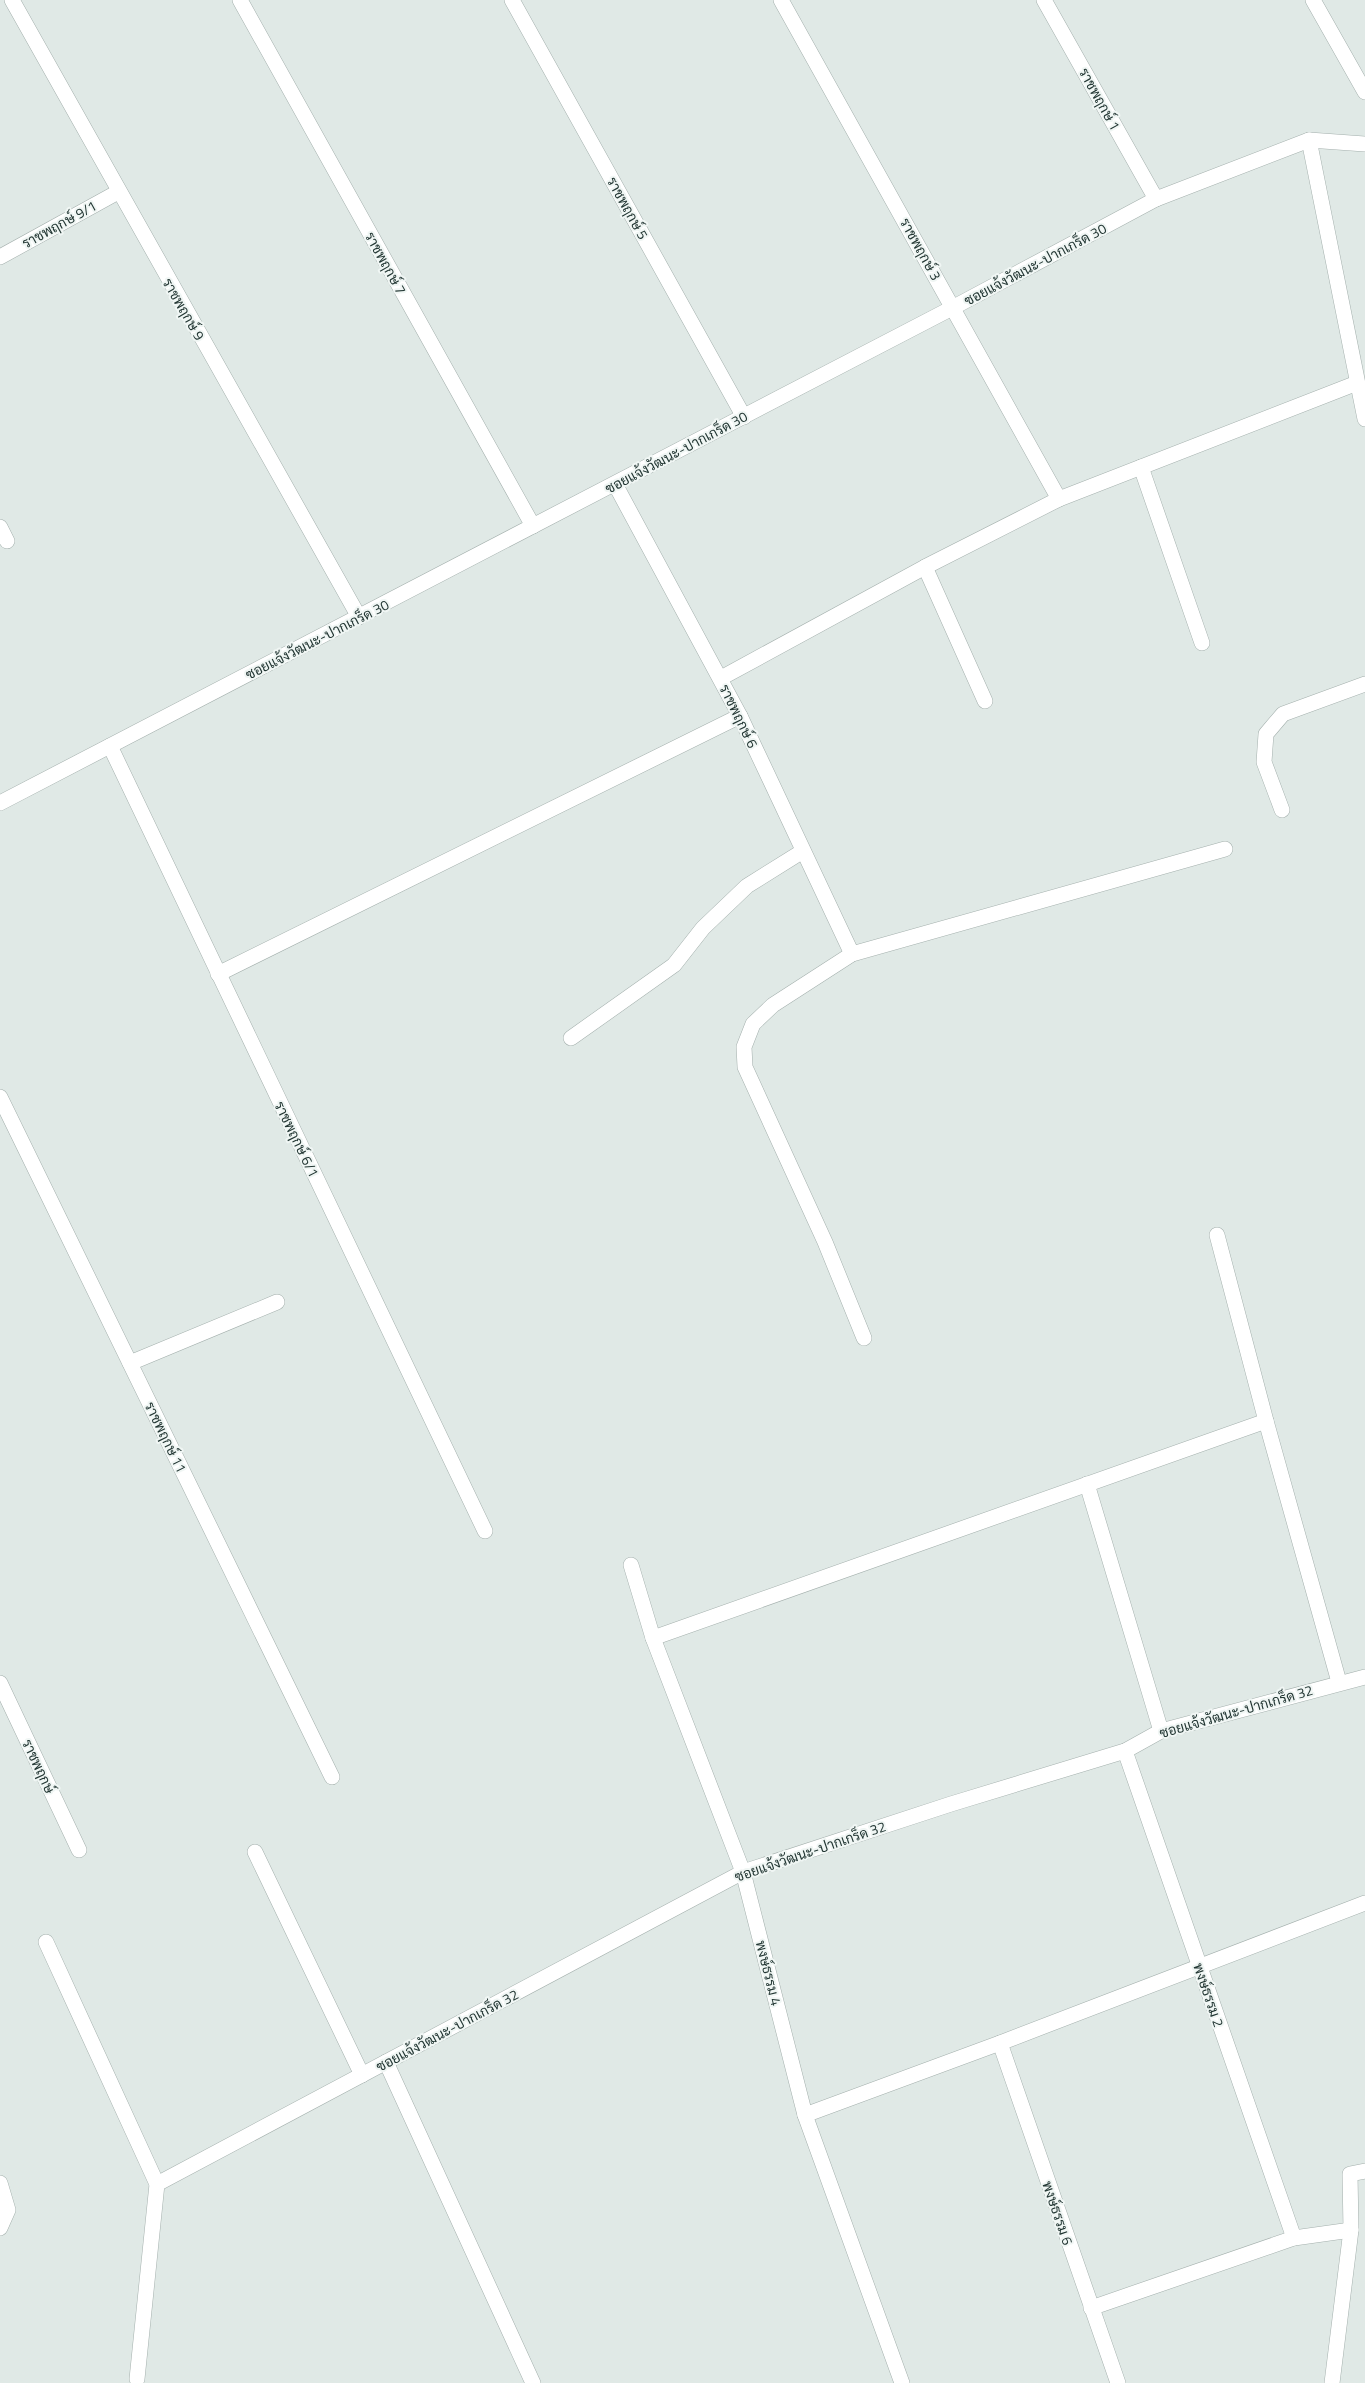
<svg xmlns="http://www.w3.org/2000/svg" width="1365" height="2383" font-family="'Titillium Web',Sarabun,sans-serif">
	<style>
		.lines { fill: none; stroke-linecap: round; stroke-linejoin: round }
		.lane-casing { stroke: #a4b0ad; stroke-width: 16 }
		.street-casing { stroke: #a4b0ad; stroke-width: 16 }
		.lane { stroke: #fff; stroke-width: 15 }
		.street { stroke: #fff; stroke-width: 15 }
		.labels { text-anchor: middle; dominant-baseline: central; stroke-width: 4; stroke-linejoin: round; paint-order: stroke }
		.street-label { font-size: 14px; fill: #233734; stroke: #f0f6f4 }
	</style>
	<rect width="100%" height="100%" fill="#e0e9e6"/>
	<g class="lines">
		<g class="lane-casing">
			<polyline id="lane" points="571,1038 674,965 703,928 747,886 803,851"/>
		</g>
		<g class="street-casing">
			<g id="street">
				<polyline points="12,0 359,617"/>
				<polyline points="240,0 533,526"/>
				<polyline points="512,0 744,417"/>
				<polyline points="781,0 1059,499"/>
				<polyline points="1044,0 1156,199"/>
				<polyline points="1313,0 1365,92"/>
				<polyline points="1309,140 1365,419"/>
				<polyline points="0,257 118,192"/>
				<polyline points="1141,467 1202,643"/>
				<polyline points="615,484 740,716 852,954"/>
				<polyline points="0,527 7,541"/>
				<polyline points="925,567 985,701"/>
				<polyline points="721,678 925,567 1059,499 1357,383"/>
				<polyline points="110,746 485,1531"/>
				<polyline points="0,803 954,307 1156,199 1309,140 1365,144"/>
				<polyline points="1282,810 1264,762 1266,734 1283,714 1365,684"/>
				<polyline points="218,974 740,716"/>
				<polyline points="0,1097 332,1777"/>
				<polyline points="1217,1235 1266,1421 1339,1682"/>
				<polyline points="864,1338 825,1242 745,1067 744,1047 753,1024 773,1005 852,954 1225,849"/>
				<polyline points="130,1363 277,1302"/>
				<polyline points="1087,1484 1161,1731"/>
				<polyline points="631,1565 653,1638 743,1872 805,2115 902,2383"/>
				<polyline points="653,1638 1266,1421"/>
				<polyline points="0,1683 79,1850"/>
				<polyline points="1125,1751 1294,2238"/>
				<polyline points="255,1852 362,2075"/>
				<polyline points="46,1942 157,2184 137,2379"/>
				<polyline points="1000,2043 1118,2383"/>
				<polyline points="386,2062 533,2383"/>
				<polyline points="805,2115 1000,2043 1365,1903"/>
				<polyline points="0,2183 8,2210 0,2228"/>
				<polyline points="157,2184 743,1872 951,1804 1125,1751 1161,1731 1365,1677"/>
				<polyline points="1091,2308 1294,2238 1351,2230"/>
				<polyline points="1332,2383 1351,2230 1350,2174 1365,2171"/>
			</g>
		</g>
		<use href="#lane" class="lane"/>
		<use href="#street" class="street"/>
	</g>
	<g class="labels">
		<g class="street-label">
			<text transform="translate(1100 99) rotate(61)">ราชพฤกษ์ 1</text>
			<text transform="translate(628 208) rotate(61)">ราชพฤกษ์ 5</text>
			<text transform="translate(59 224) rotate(-29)">ราชพฤกษ์ 9/1</text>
			<text transform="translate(921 249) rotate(61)">ราชพฤกษ์ 3</text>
			<text transform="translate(386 263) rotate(61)">ราชพฤกษ์ 7</text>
			<text transform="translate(1035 264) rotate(-28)">ซอยแจ้งวัฒนะ-ปากเกร็ด 30</text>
			<text transform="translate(184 309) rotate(60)">ราชพฤกษ์ 9</text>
			<text transform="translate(676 452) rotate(-28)">ซอยแจ้งวัฒนะ-ปากเกร็ด 30</text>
			<text transform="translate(317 639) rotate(-27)">ซอยแจ้งวัฒนะ-ปากเกร็ด 30</text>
			<text transform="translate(739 716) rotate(64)">ราชพฤกษ์ 6</text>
			<text transform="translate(297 1139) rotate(64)">ราชพฤกษ์ 6/1</text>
			<text transform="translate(166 1437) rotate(64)">ราชพฤกษ์ 11</text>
			<text transform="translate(1236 1711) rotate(-16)">ซอยแจ้งวัฒนะ-ปากเกร็ด 32</text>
			<text transform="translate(39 1766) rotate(65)">ราชพฤกษ์</text>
			<text transform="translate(810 1851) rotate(-19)">ซอยแจ้งวัฒนะ-ปากเกร็ด 32</text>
			<text transform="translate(769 1973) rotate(76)">พงษ์ธรรม 4</text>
			<text transform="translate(1209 1995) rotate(71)">พงษ์ธรรม 2</text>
			<text transform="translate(447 2030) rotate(-28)">ซอยแจ้งวัฒนะ-ปากเกร็ด 32</text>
			<text transform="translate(1058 2213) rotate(71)">พงษ์ธรรม 6</text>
		</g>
	</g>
</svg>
